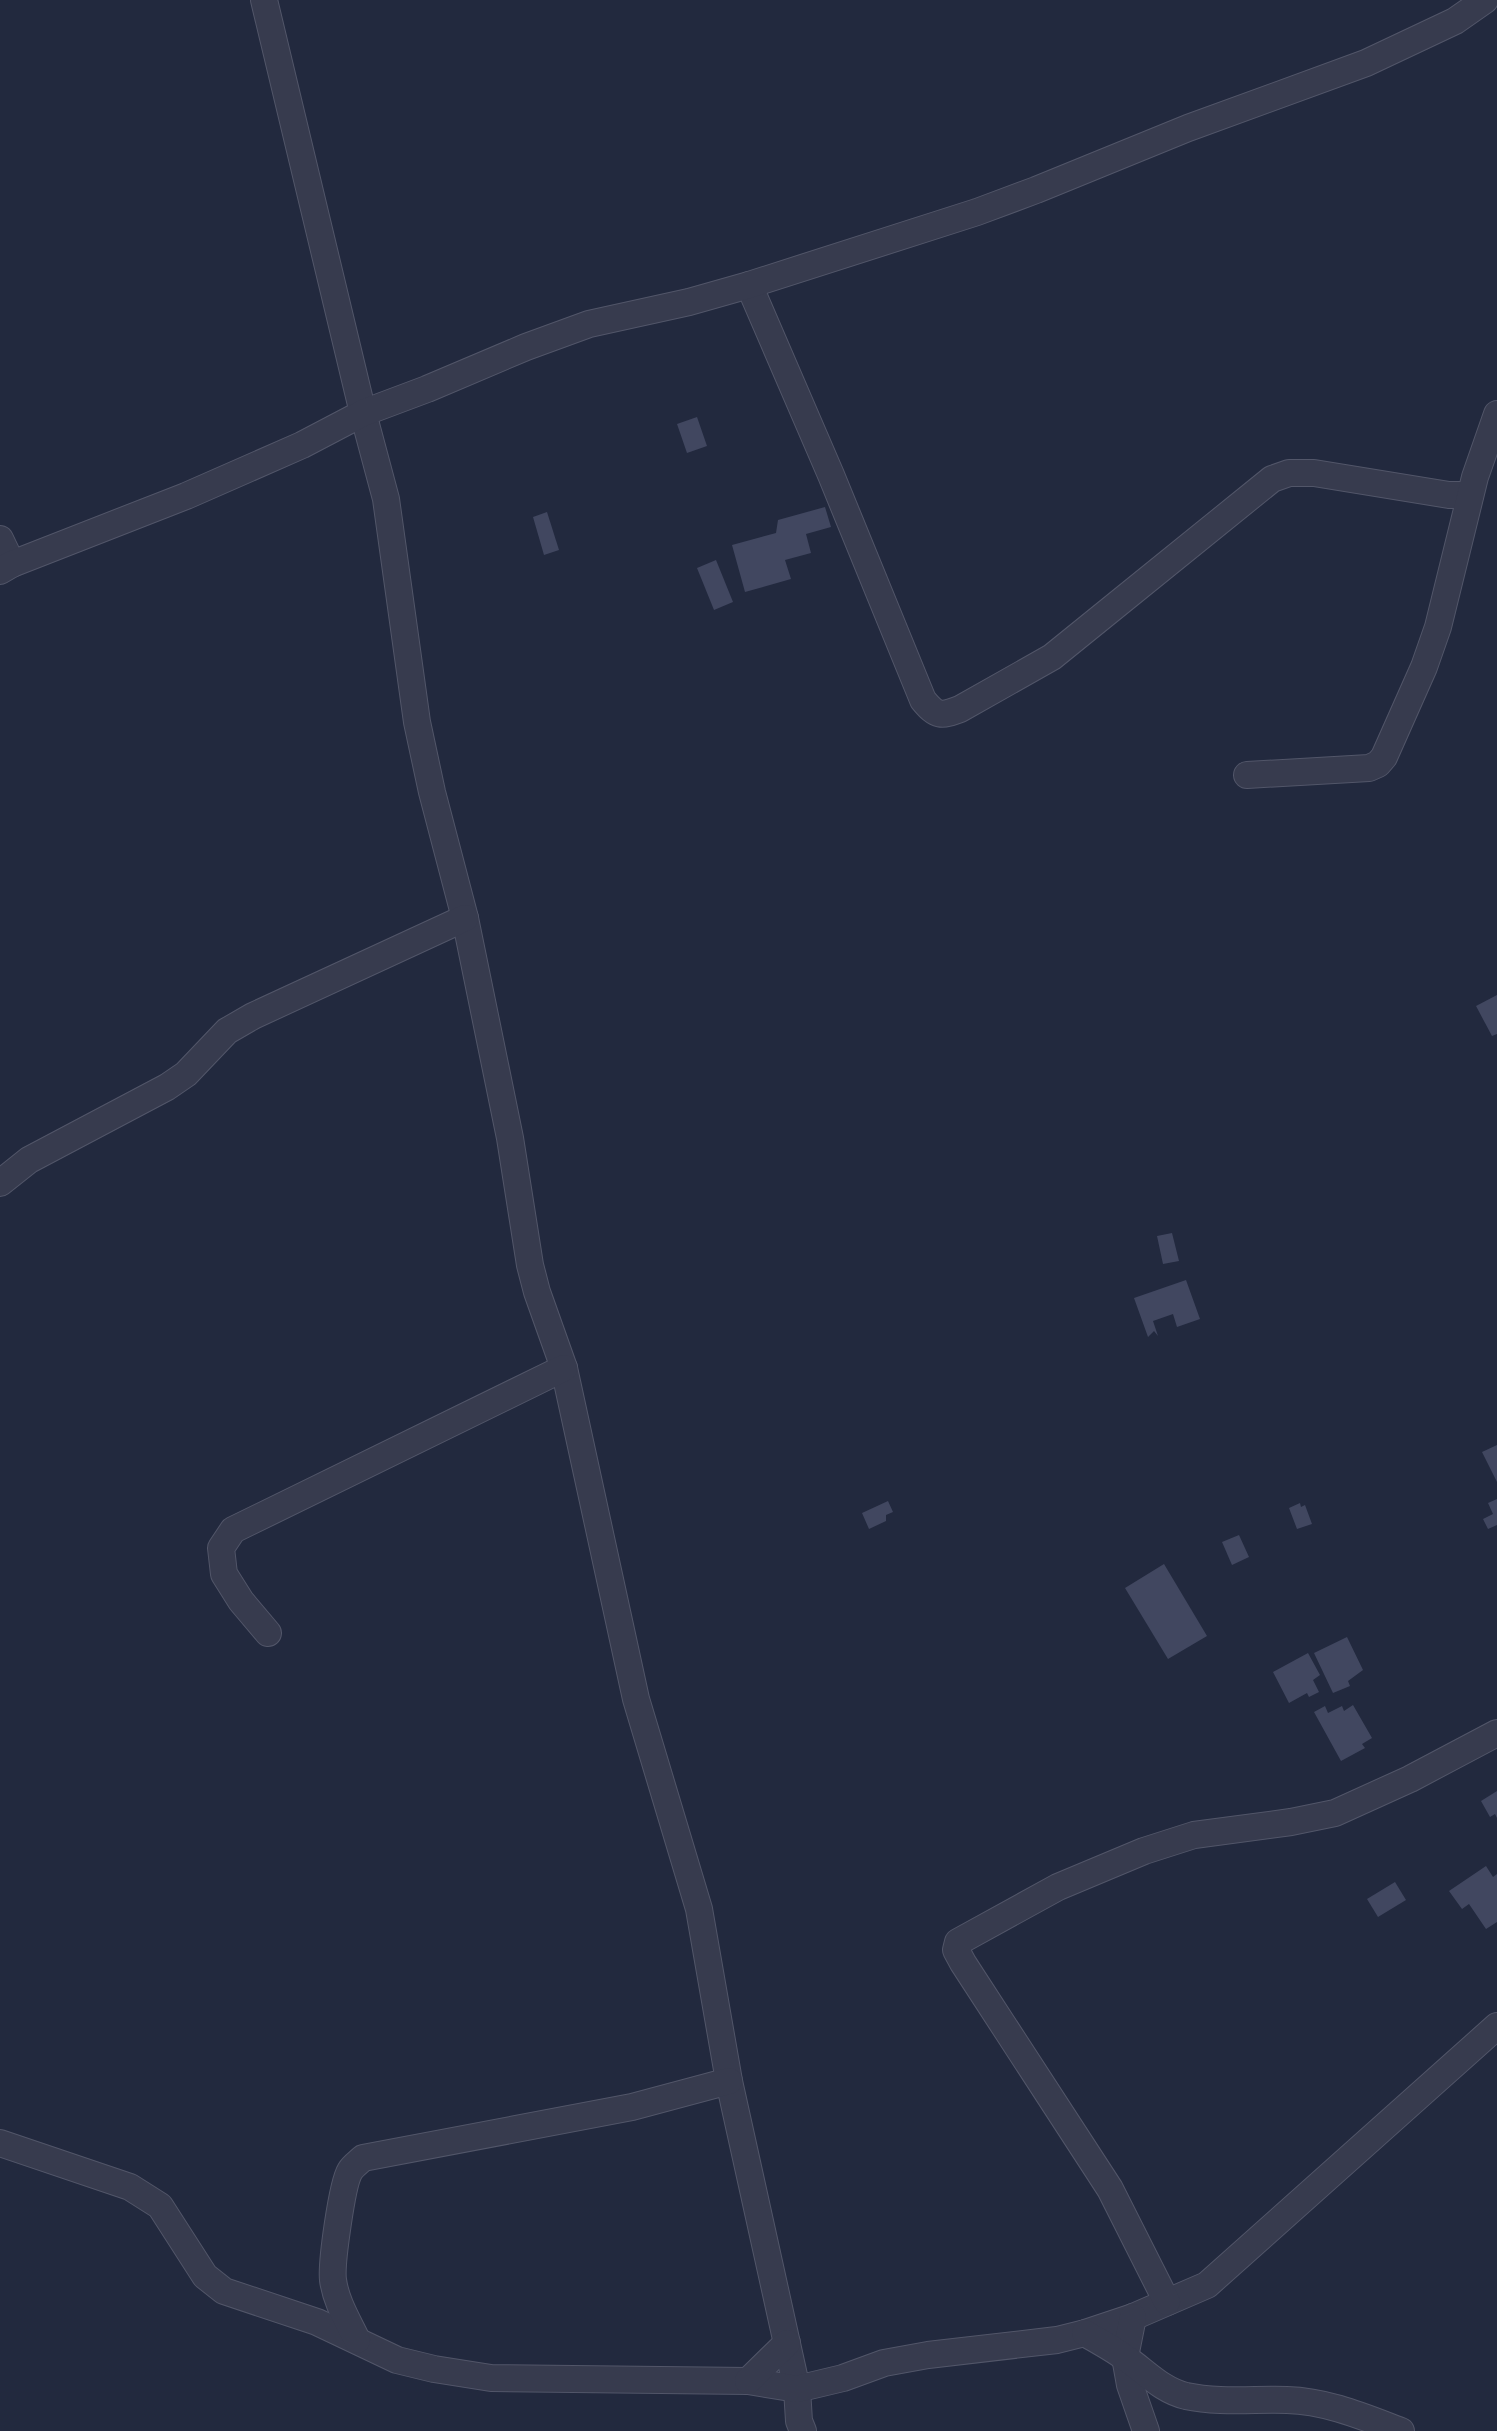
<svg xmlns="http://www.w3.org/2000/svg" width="1497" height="2431" font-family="'Asap Condensed',sans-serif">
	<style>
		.building { fill: #414760 }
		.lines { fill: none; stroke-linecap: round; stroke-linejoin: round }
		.minor-casing { stroke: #525669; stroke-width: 28 }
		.minor { stroke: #373b4e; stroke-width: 26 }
	</style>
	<rect width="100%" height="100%" fill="#22293e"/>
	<g class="building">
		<polygon points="697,417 707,446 687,453 677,424"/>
		<polygon points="825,507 831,527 806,534 811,553 785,560 791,579 745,592 732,545 776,533 778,520"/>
		<polygon points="547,512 559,550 544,555 533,517"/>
		<polygon points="716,560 733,602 714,610 697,568"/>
		<polygon points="1497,995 1497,1034 1492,1036 1476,1006"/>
		<polygon points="1172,1233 1179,1261 1163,1264 1157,1236"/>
		<polygon points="1186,1280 1200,1319 1177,1327 1173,1314 1153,1321 1158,1336 1154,1331 1148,1337 1134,1298"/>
		<polygon points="1497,1445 1497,1482 1482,1452"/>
		<polygon points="1497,1499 1497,1525 1488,1529 1483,1519 1493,1514 1488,1503"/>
		<polygon points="888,1501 893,1512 886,1515 886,1521 869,1529 862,1513"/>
		<polygon points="1300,1503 1301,1507 1305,1505 1312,1524 1297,1529 1289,1508"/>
		<polygon points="1239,1535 1249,1557 1232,1565 1222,1542"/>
		<polygon points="1164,1564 1207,1636 1168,1659 1125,1588"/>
		<polygon points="1347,1637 1363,1670 1348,1681 1350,1686 1333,1693 1314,1653"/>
		<polygon points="1308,1653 1320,1675 1313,1680 1319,1692 1309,1697 1307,1693 1289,1703 1273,1672"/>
		<polygon points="1353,1705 1372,1738 1362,1744 1365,1748 1341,1761 1314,1712 1325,1706 1328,1713 1342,1706 1344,1711"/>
		<polygon points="1497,1791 1497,1818 1495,1814 1490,1817 1481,1801"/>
		<polygon points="1486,1866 1493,1877 1497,1874 1497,1922 1486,1929 1469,1904 1462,1909 1449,1891"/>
		<polygon points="1395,1882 1406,1900 1378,1917 1367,1899"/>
	</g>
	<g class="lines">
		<g class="minor-casing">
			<g id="minor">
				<polyline points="264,0 363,413 386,499 417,722 432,792 465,918 510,1138 530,1265 537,1292 564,1368 636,1699 699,1909 729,2081 797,2389 799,2421 803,2431"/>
				<path d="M 749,285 L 831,475 L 923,700 C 937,717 941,716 960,709 L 1052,657 L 1272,479 L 1289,473 L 1314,473 L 1449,495 L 1470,495"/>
				<polyline points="0,539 12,564"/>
				<polyline points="0,571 12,564 186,496 302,445 363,413 427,389 526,347 589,324 689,302 749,285 977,212 1036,190 1188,128 1366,63 1455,21 1485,0"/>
				<polyline points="1247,775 1369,768 1378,764 1384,757 1424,667 1438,627 1475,477 1497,414"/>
				<polyline points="0,1183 29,1160 167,1087 186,1074 227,1031 253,1016 465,918"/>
				<polyline points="268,1633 241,1601 224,1574 221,1548 233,1530 564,1368"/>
				<polyline points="0,2143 130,2187 160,2206 205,2276 224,2291 317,2322 397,2360 434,2369 491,2378 748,2381 797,2389 843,2378 884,2363 928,2355 1057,2340 1085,2333 1133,2317 1207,2285 1497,2026"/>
				<polyline points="1167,2302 1110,2189 963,1963 956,1950 958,1942 1058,1887 1144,1851 1194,1835 1291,1822 1335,1813 1410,1779 1497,1733"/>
				<polyline points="1133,2317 1125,2357 1130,2385 1146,2431"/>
				<path d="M 1085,2333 C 1098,2341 1112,2348 1124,2357 C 1145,2371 1161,2390 1186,2396 C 1219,2403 1253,2399 1287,2400 C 1327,2401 1364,2417 1401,2431"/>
				<path d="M 357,2340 C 348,2321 336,2302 333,2280 C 331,2264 342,2184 350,2171 C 353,2166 359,2162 363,2158 L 632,2107 L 729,2081"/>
				<polyline points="748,2381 787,2343"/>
			</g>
		</g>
		<use href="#minor" class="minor"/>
	</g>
</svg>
